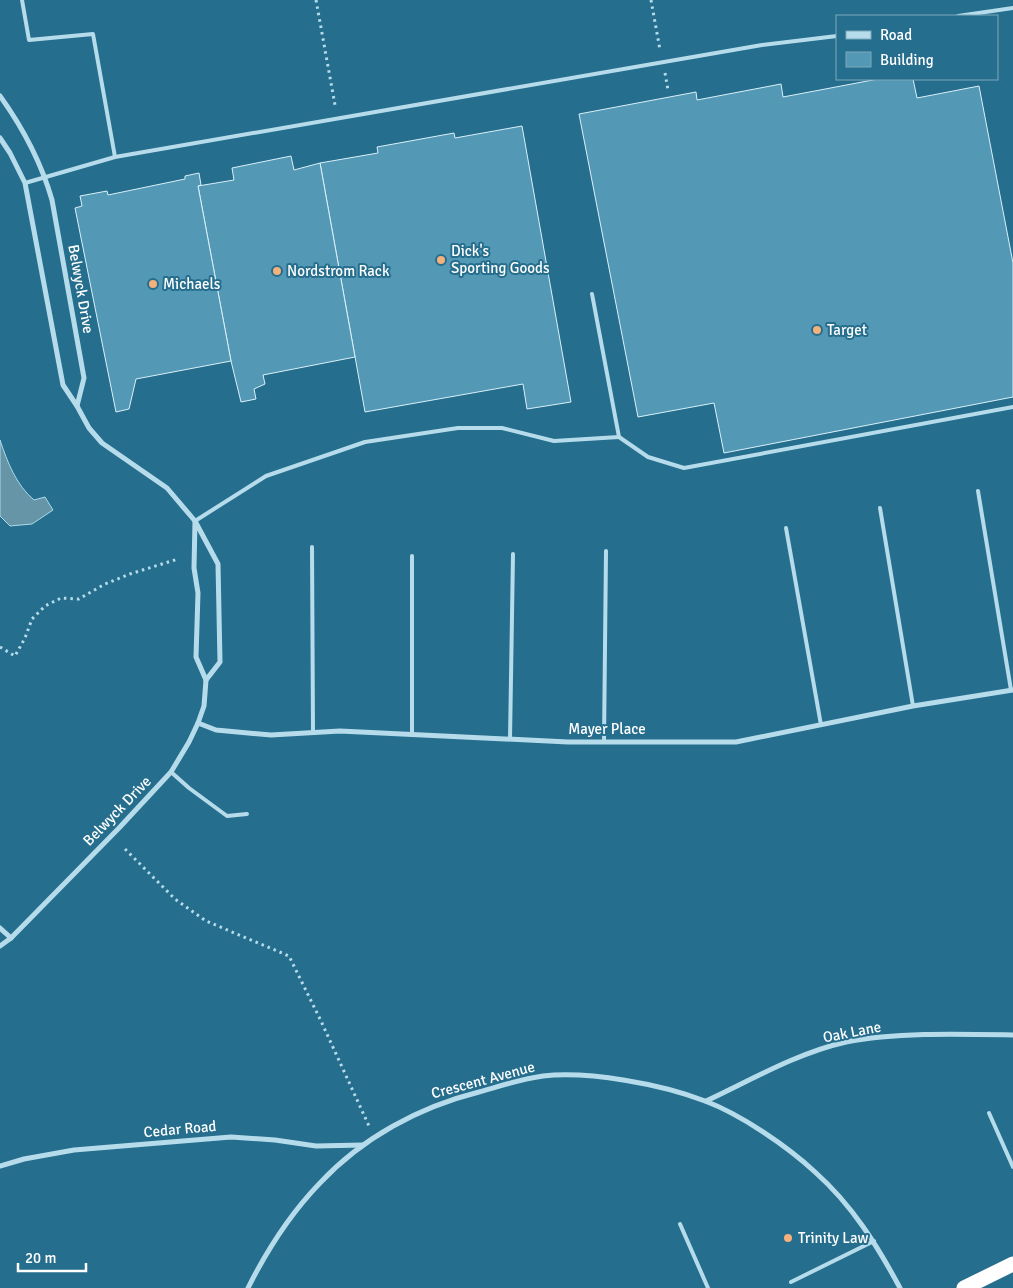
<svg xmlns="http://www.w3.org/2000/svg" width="1013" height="1288" font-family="Signika,sans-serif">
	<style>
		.water { fill: #6695a8; stroke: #aadaeb }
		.building { fill: #5399b6; stroke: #daf0f8 }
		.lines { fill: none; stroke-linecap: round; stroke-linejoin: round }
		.path { stroke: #b6dceb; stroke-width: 3; stroke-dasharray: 2.5 4; stroke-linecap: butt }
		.lane { stroke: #b6dceb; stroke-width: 4 }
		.street { stroke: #b6dceb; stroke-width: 5 }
		.highway { stroke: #fff; stroke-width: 15 }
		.poi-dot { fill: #f4b17b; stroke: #266e8d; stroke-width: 2 }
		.labels { text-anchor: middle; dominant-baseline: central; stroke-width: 4; stroke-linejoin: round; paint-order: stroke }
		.poi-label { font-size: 15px; fill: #fff; stroke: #266e8d; text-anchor: start }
		.street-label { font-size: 15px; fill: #fff; stroke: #266e8d }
	</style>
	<rect width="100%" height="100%" fill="#266e8d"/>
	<path class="water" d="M 0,440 C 7,461 16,485 34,500 L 45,497 L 53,510 L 32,524 L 10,526 L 0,516 Z"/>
	<g class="building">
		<polygon points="878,79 913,79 917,98 979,86 1013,263 1013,397 724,453 714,403 638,417 579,114 696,92 697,100 781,84 783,97"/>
		<polygon points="522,126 571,402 527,409 523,384 365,412 320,163 378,153 377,147 454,133 455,138"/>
		<polygon points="291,156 294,170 320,163 355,357 263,375 265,384 254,389 256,399 241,402 231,361 198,186 234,180 232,168"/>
		<polygon points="199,173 201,185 198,186 231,361 136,379 129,409 116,412 75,208 82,206 80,196 107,191 108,195 185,179 185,176"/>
	</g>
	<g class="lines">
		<g class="path">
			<polyline points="316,0 335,105"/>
			<polyline points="651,0 660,50"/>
			<polyline points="665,73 668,90"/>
			<polyline points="0,647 15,656 25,638 32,619 45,606 61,598 79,599 105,584 130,574 178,559"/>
			<polyline points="125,849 175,899 206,921 289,956 321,1021 369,1126"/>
		</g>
		<g class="lane">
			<polyline points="22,0 29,40 93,34 115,157"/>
			<polyline points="958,16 1013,8"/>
			<polyline points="25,183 115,157 762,45 837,36"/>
			<polyline points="619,437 648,457 684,468 1013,407"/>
			<polyline points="978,491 1011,690"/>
			<polyline points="880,508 913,706"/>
			<polyline points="195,521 266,476 365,442 458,428 502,428 554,441 619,437 592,294"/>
			<polyline points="786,528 821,725"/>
			<polyline points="312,547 313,733"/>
			<polyline points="412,735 412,556"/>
			<polyline points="510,739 513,554"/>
			<polyline points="604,742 606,551"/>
			<polyline points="171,772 189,788 227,816 247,814"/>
			<polyline points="989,1113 1013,1167"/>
			<polyline points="680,1224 708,1288"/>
			<polyline points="791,1282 874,1241"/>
		</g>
		<g class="street">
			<path d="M 0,96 C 23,128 41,162 52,200 L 84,378 L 77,406"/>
			<polyline points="0,138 10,153 25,183 63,385 77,406 89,428 102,443 167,488 195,521 218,564 220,662 206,680"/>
			<polyline points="198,723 216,730 271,735 340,731 568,742 736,742 913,706 1013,690"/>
			<polyline points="0,928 11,938"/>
			<polyline points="0,946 11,938 119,828 171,772 189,742 198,723 204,706 206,680 196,657 198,593 194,568 195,521"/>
			<path d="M 706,1101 C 751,1080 797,1053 846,1042 C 896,1032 962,1034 1013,1035"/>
			<polyline points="0,1166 24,1159 74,1150 231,1137 275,1140 316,1146 363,1145"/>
			<path d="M 248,1288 C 267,1250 290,1214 320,1183 C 362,1138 419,1107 479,1092 C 500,1086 521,1079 543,1076 C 589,1071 661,1084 705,1101 C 740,1114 787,1146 815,1172 C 852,1205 877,1245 900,1288"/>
		</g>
		<polyline class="highway" points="964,1288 1013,1264"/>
	</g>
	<g class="poi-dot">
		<circle cx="441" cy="260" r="5"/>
		<circle cx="277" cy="271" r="5"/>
		<circle cx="153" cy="284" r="5"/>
		<circle cx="817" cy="330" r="5"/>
		<circle cx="788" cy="1238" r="5"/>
	</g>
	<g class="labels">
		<g class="poi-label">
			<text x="451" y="251">Dick's<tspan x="451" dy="17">Sporting Goods</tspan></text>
			<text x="287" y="271">Nordstrom Rack</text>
			<text x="163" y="284">Michaels</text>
			<text x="827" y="330">Target</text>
			<text x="798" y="1238">Trinity Law</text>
		</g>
		<g class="street-label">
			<text transform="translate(81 289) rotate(80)">Belwyck Drive</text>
			<text x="607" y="729">Mayer Place</text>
			<text transform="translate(117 811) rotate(-46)">Belwyck Drive</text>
			<text transform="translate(852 1032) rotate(-11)">Oak Lane</text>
			<text transform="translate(483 1080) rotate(-15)">Crescent Avenue</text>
			<text transform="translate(180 1129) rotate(-5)">Cedar Road</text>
		</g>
	</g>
	<rect x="836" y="15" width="162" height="65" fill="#266e8d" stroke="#7da8bb"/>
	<rect x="846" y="31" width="25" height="8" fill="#b6dceb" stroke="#7da8bb"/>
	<text x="880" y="40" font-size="15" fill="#ffffff">Road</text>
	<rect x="846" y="52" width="25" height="15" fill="#5399b6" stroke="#7da8bb"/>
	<text x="880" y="65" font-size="15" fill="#ffffff">Building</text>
	<path d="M18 1263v8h68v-8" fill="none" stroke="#ffffff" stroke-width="2.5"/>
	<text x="25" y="1263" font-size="15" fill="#ffffff" stroke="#266e8d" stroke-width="4" paint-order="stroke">20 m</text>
</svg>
